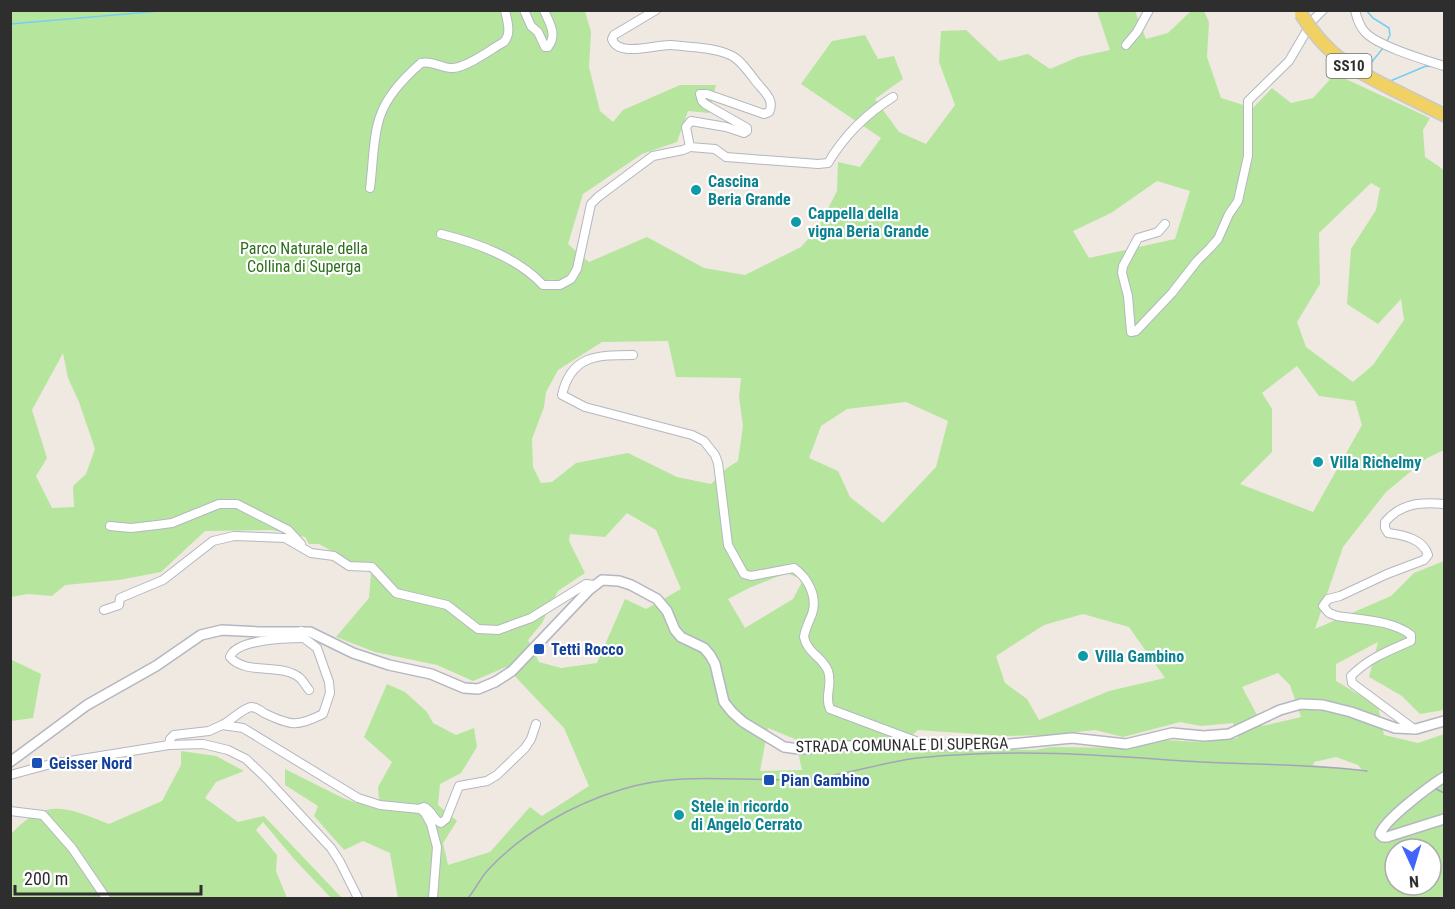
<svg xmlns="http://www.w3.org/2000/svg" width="1455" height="909" font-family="'Roboto Condensed',sans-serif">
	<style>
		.green { fill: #b6e59e; fill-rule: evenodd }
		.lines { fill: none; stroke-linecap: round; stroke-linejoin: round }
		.stream { stroke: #75cff0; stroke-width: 1.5 }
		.minor-casing { stroke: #b4b7c1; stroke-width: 10 }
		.tertiary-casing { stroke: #b4b7c1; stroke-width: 12 }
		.primary-casing { stroke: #c9c9c9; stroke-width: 15 }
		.minor { stroke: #fff; stroke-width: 8 }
		.tertiary { stroke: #fff; stroke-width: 9 }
		.primary { stroke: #f2d163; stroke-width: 12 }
		.tram { stroke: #a3a6b8; stroke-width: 1.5 }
		.primary-bridge-casing { stroke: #c9c9c9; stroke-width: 15; stroke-linecap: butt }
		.primary-bridge { stroke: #f2d163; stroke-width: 12 }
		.culture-dot { fill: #0f9aa8; stroke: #fff; stroke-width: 2 }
		.transit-dot { fill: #1a4fb4; stroke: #fff; stroke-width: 2 }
		.labels { text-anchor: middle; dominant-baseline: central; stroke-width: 4.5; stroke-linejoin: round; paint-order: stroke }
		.shield { fill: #fff; stroke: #6d6d6d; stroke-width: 1.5 }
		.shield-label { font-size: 15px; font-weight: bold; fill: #2e2e2e }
		.culture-label { font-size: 16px; font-weight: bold; fill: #0d838f; stroke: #fff; text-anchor: start }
		.park-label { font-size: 16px; fill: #2c6e1b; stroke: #fff }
		.transit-label { font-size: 16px; font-weight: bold; fill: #164399; stroke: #fff; text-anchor: start }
		.street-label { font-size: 16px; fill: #2e2e2e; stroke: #fff }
	</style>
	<rect width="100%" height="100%" fill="#efe9e1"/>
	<g class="green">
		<path d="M 11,11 L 585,11 L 591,32 L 589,67 L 600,111 L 613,122 L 623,110 L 680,85 L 716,85 L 709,113 L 688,111 L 677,142 L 642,154 L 583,194 L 568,244 L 589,262 L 647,237 L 704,268 L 745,275 L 801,247 L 818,228 L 837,191 L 838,162 L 860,167 L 881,138 L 801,84 L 832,41 L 865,35 L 878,59 L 894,56 L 903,79 L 875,99 L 899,132 L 926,144 L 955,105 L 939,62 L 941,31 L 966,30 L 999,61 L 1028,54 L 1050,69 L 1078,57 L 1110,50 L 1097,11 L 1135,11 L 1146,39 L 1168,33 L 1191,11 L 1204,11 L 1209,22 L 1207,57 L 1221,98 L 1253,108 L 1272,88 L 1291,103 L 1313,98 L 1335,74 L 1430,118 L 1423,130 L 1425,157 L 1444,170 L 1444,450 L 1427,458 L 1386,492 L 1343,547 L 1315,629 L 1391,596 L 1414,573 L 1444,561 L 1444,710 L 1420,714 L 1402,696 L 1369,677 L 1378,642 L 1336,664 L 1336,681 L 1378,706 L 1384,735 L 1418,743 L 1444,734 L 1444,898 L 398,898 L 390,853 L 363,841 L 344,850 L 314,816 L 318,806 L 285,785 L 285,769 L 345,799 L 380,810 L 378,787 L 392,762 L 364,737 L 387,684 L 405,692 L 427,712 L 433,723 L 456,735 L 474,728 L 477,747 L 461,773 L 440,784 L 438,805 L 457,821 L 443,843 L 448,865 L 490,852 L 530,807 L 542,816 L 589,786 L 564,728 L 506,667 L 473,681 L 437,665 L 375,652 L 336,637 L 369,598 L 371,573 L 319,544 L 309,544 L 305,537 L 272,530 L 205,531 L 161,572 L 119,580 L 65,585 L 52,596 L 28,594 L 11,597 ZM 1157,181 L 1190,191 L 1175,239 L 1089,258 L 1073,231 L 1111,213 ZM 1371,183 L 1380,188 L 1376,210 L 1351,249 L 1347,304 L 1378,324 L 1401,299 L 1404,320 L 1373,365 L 1353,382 L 1306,347 L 1297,322 L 1320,284 L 1319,233 ZM 668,341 L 676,377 L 741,378 L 739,397 L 743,426 L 738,461 L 727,468 L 711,484 L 677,477 L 628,453 L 576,463 L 552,482 L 541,483 L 533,467 L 532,439 L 544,407 L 546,392 L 558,370 L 602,342 ZM 63,353 L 68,378 L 79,402 L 95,449 L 86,474 L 73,486 L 74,507 L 52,508 L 36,476 L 47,458 L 32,410 ZM 1297,366 L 1319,396 L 1355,401 L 1362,425 L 1313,512 L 1240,484 L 1272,452 L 1272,409 L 1262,393 ZM 906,402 L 948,421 L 936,467 L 883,523 L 850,497 L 838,471 L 809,458 L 821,426 L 847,409 ZM 627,513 L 656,530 L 681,589 L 646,609 L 625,599 L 597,663 L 561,668 L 539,662 L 528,640 L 542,623 L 558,591 L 585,573 L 569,541 L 570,534 L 605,537 ZM 787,573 L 803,580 L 793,599 L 745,628 L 728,599 L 749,588 ZM 1083,614 L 1129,627 L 1165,678 L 1109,691 L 1039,720 L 1027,699 L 1005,683 L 996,656 L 1044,625 ZM 1278,673 L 1290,685 L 1301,717 L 1263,726 L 1242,687 ZM 1180,722 L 1201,726 L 1233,723 L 1238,738 L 1200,742 L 1165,740 L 1127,748 L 1051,747 L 1035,750 L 921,749 L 905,752 L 897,750 L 918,730 L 1004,736 L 1050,735 L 1095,730 L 1123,737 ZM 768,728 L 795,739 L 802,770 L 760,771 ZM 1336,757 L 1358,765 L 1363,771 L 1313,765 L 1314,762 ZM 1395,849 L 1431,849 L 1431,885 L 1395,885 Z"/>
		<polygon points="10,659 41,674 33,718 11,721"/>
		<path d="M 181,751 L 216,756 L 244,771 L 216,782 L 205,798 L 238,822 L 264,816 L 342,898 L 331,898 L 295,860 L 263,822 L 256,830 L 277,855 L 276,871 L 287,898 L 11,898 L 11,834 C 46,797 66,807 109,824 L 162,801 L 181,765 Z"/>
	</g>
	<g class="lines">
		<g class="stream">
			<polyline points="1366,10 1373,18 1389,28 1390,35 1387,41"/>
			<polyline points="10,24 172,10"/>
			<polyline points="1369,71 1371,63 1383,48"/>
			<polyline points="1388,82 1426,66 1439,67"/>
		</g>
		<g class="minor-casing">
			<g id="minor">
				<path d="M 524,10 L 531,26 L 538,32 L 545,47 L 548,47 C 558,34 549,23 544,10"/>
				<path d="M 656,10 L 614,35 L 612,39 C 618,58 657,44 671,45 C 689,47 713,47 730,55 C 741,59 751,76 758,84 C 765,92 775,101 769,112 L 764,114 L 707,94 L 700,94 L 702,101 L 705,104 L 747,128 L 747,131 L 744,133 L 726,127 L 691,121 L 686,127 L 690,147 L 715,149 L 726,157 L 818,164 L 828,163 C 844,136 866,114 893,97"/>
				<path d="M 1355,10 C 1357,18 1359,26 1365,32 C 1377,46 1425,60 1444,66"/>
				<polyline points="1126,45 1137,32 1149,10"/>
				<path d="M 370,188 C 373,167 373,132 381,114 C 388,94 405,77 421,63 C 433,60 442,69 453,68 C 468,67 491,49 504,42 C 512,33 507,21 505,10"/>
				<polyline points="1165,224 1158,232 1138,238 1123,266 1122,273 1128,296 1131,332 1136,331 1172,293 1197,261 1210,248 1218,239 1229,214 1238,201 1248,156 1248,101 1289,61 1313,20 1323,10"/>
				<path d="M 441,234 C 477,243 517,257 543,285 L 560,285 L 571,279 L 577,269 L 591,204 L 598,197 L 653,156 L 683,150 L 690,147"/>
				<path d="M 633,355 C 597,355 571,355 562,395 L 585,407 L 692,435 L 704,441 L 715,455 L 718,463 L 728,545 L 744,574 L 751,576 L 794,568 C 808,578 818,597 812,614 C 809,622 805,629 804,637 C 807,653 823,657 828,671 C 833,684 824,697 830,709 L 921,743"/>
				<polyline points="110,526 131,528 157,525 172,523 219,504 237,504 288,530 301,544"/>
				<polyline points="104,610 119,605 120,598 163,580 213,541 234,536 285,538 311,553 334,556 349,566 372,567 396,593 447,605 478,629 498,630 531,618 586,584 595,585"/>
				<path d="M 304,638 C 288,638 236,639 230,657 C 246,676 281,662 300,678 C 303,681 306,686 309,690"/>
				<path d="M 222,725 C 231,721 243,708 251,707 C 256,707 260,710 264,713 C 291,726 297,727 323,714 L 330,693 L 329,682 L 317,648 L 304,638 L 301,631"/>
				<path d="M 1414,729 L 1352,683 L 1351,676 C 1369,658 1388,651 1411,641 L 1411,635 C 1391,620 1361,620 1337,616 L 1329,613 L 1323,606 L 1328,599 L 1340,596 L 1387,574 L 1424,560 L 1428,555 C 1423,539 1404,535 1388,533 L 1385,528 L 1385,522 C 1401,503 1421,502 1444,504"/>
				<polyline points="169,745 170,739 174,735 209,731 222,725 243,728 358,798 380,805 420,809 425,813 431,824 437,847 433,898"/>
				<polyline points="10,775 51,764 169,745 203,744 228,750 246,759 266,778 331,848 340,862 358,898"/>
				<path d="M 421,808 L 424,807 C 432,810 434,821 441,823 L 446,819 L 459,786 L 487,781 L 497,775 L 525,748 L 531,739 L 536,724"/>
				<polyline points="10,811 43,815 72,848 106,898"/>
			</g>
		</g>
		<g class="tertiary-casing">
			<g id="tertiary">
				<polyline points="10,762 87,705 156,666 201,635 222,630 259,632 310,632 353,653 389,665 431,674 464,688 478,689 495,682 512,671 589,590 602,580 619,581 631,585 657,599 667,611 675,630 681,637 704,648 710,655 715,664 724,702 732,712 743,722 784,747 799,749 846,746 1010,744 1072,738 1126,744 1172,733 1204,736 1229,734 1280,710 1301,704 1323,705 1351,712 1395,728 1416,729 1444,721"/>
				<path d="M 1444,777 C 1430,786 1385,819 1380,834 L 1383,837 L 1387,837 L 1444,819"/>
			</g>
		</g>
		<g class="primary-casing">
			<polyline id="primary" points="1412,99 1444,115"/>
		</g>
		<use href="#minor" class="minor"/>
		<use href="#tertiary" class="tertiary"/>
		<use href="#primary" class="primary"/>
		<g class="tram">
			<polyline points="1436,789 1444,793"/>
			<path d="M 468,898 C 475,890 480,879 487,871 C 523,832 573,804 623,789 C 684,770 745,783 807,779 C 840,776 871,766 904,760 C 921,757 939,756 956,755 C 1038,749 1120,757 1202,762 C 1257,765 1312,764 1367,771"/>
		</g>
		<g class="primary-bridge-casing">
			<path id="primary-bridge" d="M 1301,14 C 1331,63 1363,74 1412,99"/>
		</g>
		<use href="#primary-bridge" class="primary-bridge"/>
	</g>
	<g class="culture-dot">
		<circle cx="696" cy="190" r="6"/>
		<circle cx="796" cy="222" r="6"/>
		<circle cx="1318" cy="462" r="6"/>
		<circle cx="1083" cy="656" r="6"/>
		<circle cx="679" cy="815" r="6"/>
	</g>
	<g class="transit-dot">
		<rect x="533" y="643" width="12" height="12" rx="3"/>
		<rect x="31" y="757" width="12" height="12" rx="3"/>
		<rect x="763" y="774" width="12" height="12" rx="3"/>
	</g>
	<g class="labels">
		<rect class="shield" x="1326.5" y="54" width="45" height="24" rx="4.5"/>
		<g class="shield-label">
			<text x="1349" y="66">SS10</text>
		</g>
		<g class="culture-label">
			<text x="708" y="181">Cascina<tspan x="708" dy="18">Beria Grande</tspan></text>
			<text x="808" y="213">Cappella della<tspan x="808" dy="18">vigna Beria Grande</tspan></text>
			<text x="1330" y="462">Villa Richelmy</text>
			<text x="1095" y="656">Villa Gambino</text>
			<text x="691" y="806">Stele in ricordo<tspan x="691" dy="18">di Angelo Cerrato</tspan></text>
		</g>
		<g class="park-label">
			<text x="304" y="248">Parco Naturale della<tspan x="304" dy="18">Collina di Superga</tspan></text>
		</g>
		<g class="transit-label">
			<text x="551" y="649">Tetti Rocco</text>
			<text x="49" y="763">Geisser Nord</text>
			<text x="781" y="780">Pian Gambino</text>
		</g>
		<g class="street-label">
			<text transform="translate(902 745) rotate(-1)">STRADA COMUNALE DI SUPERGA</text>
		</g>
	</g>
	<rect width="1455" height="909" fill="none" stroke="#2e2e2e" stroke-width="24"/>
	<g transform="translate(1413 867) rotate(176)"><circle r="28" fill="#ffffff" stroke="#ababab" stroke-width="1.5"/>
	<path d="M0-4.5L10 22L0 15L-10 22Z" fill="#4264fb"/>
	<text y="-9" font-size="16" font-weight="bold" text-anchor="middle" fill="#2e2e2e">N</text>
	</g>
	<path d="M15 885v9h186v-9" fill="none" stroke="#2e2e2e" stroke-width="3"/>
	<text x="24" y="885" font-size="18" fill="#2e2e2e" stroke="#ffffff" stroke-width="4.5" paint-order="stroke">200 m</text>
</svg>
